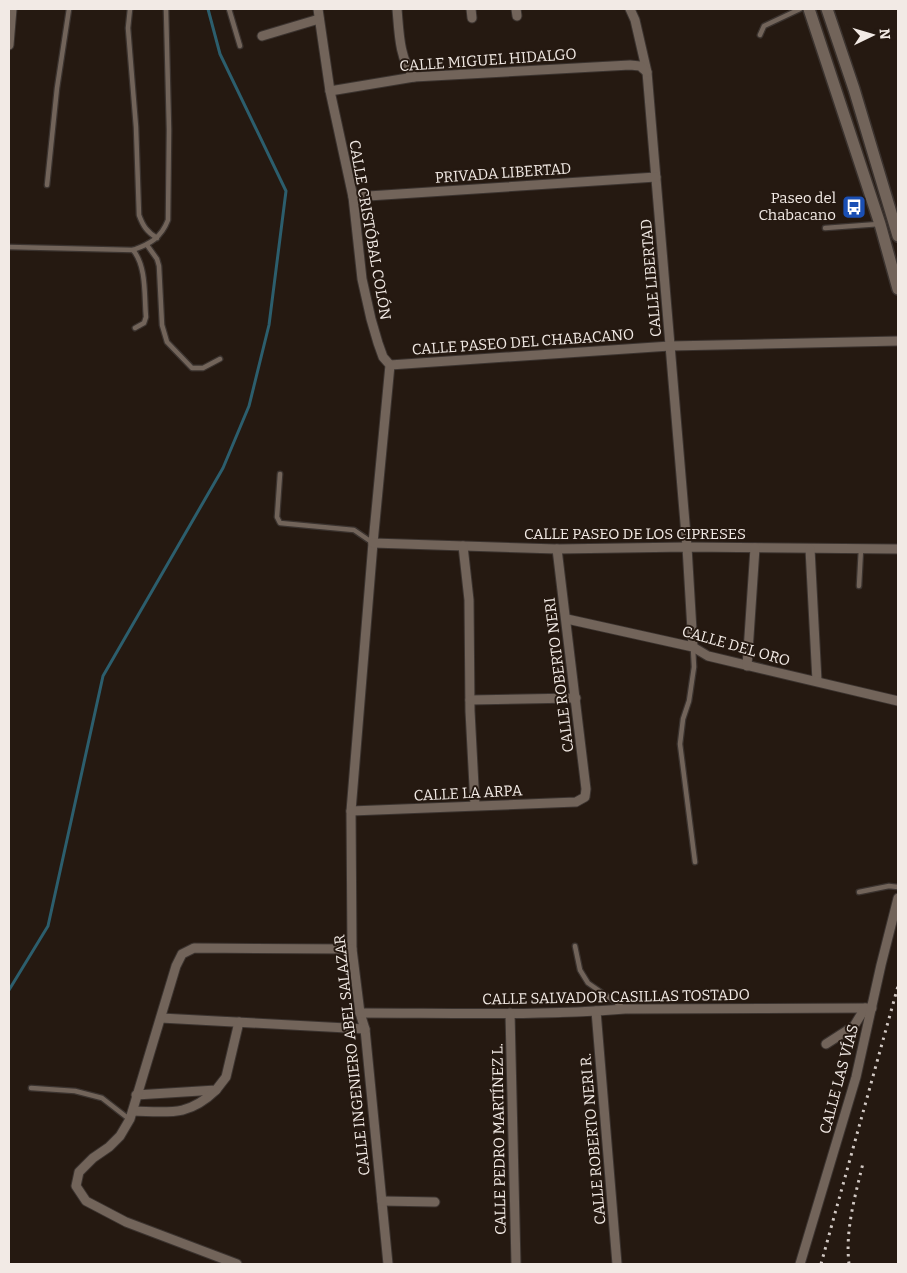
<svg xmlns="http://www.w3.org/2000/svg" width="907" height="1273" font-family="Bitter,serif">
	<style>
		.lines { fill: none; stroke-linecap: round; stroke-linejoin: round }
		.stream { stroke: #2c5e6d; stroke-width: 3 }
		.service-casing { stroke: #3b332f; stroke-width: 7 }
		.minor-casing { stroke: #3b332f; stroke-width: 11 }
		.tertiary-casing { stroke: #3b332f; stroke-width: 14 }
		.service { stroke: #72645a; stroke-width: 4.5 }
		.minor { stroke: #72645a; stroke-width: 9 }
		.tertiary { stroke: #72645a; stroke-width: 11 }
		.rail { stroke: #d1c8c3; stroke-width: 3; stroke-dasharray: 2.5 5; stroke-linecap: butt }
		.labels { text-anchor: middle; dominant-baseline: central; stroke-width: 4; stroke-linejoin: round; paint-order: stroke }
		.street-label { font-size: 15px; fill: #f2eae5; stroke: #251911 }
		.poi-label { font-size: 15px; fill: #f2eae5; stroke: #251911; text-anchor: end }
	</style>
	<rect width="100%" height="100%" fill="#251911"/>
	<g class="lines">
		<polyline class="stream" points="9,990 48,926 103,676 223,468 249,406 269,325 286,191 220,54 208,9"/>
		<g class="service-casing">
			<g id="service">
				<path d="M 130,9 L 128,28 L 136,127 L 139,215 C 143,226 147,232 157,238"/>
				<polyline points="229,9 240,46"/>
				<polyline points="760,35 764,26 800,9"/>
				<polyline points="47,185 57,88 69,9"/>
				<polyline points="825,228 879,224"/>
				<polyline points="147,245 157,259 159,266 162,325 167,342 192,368 203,368 220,359"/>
				<path d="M 9,247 L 133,250 C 150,244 161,238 168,220 L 169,130 L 166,9"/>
				<path d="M 133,250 C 147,267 144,296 146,317 L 144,323 L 135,328"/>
				<polyline points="280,474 277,517 280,523 354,530 373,543"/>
				<polyline points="859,586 861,549"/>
				<polyline points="693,648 694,667 689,701 683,719 680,744 695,862"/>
				<polyline points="859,892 889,886 898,887"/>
				<polyline points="575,946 580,970 588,983 624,1008"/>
				<polyline points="31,1088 75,1091 102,1098 129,1119"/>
			</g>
		</g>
		<g class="minor-casing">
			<g id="minor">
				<polyline points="318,9 330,91 353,197 362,279 371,319 378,343 383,357 390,365 373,543 351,811 352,949 360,1013 365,1029 388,1264"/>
				<path d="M 397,9 C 399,31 399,59 414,77"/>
				<polyline points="471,9 472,18"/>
				<polyline points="516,9 517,16"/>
				<polyline points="630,9 635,20 647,72 687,547 693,647"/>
				<polyline points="262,36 319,19"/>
				<polyline points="9,45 12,9"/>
				<polyline points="330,91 414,77 630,65 640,66 647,72"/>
				<polyline points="353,197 656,177"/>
				<polyline points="390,365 670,346 898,341"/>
				<polyline points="373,543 557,549 687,547 898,549"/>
				<polyline points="463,546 469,600 470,711 475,805"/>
				<polyline points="810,549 817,681"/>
				<polyline points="567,619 693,647 708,656 898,701"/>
				<polyline points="747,666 755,548"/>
				<polyline points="470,700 576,698"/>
				<polyline points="351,811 576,802 585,797 586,789 557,549"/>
				<polyline points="596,1011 617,1264"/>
				<path d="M 360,1013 C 448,1013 537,1016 625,1009 L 872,1008"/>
				<polyline points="510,1013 516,1264"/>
				<polyline points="161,1018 365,1029"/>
				<polyline points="826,1044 854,1026 865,1008"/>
				<polyline points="136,1095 216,1090 226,1077 239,1022"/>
				<path d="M 133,1111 C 169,1112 188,1117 216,1090"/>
				<polyline points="382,1201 435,1202"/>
				<polyline points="237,1264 126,1222 86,1201 76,1186 79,1172 93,1158 109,1147 120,1136 130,1119 176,966 182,954 194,948 352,949"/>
				<polyline points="800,1264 856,1077 881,965 898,898"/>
			</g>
		</g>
		<g class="tertiary-casing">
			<g id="tertiary">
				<polyline points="809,9 880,224 898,289"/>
				<polyline points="827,9 854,89 898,236"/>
			</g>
		</g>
		<use href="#service" class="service"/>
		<use href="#minor" class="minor"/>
		<use href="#tertiary" class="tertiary"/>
		<g class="rail">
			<polyline points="821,1264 898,986"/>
			<path d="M 849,1264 C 845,1230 855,1197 863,1163"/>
		</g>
	</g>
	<defs>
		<g id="bus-square" transform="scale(1.25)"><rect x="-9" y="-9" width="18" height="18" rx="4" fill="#1a4fb4" stroke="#251911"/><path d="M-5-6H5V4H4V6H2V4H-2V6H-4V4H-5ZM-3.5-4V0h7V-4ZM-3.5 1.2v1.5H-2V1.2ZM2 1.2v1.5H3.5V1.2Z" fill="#fff"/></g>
	</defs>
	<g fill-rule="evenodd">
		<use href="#bus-square" x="854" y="207"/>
	</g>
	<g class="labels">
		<g class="street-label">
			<text transform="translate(488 60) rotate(-4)">CALLE MIGUEL HIDALGO</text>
			<text transform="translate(503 173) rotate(-4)">PRIVADA LIBERTAD</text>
			<text transform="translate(370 230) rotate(80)">CALLE CRISTÓBAL COLÓN</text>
			<text transform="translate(651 278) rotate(-95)">CALLE LIBERTAD</text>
			<text transform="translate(523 342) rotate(-4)">CALLE PASEO DEL CHABACANO</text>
			<text x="635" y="534">CALLE PASEO DE LOS CIPRESES</text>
			<text transform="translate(736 646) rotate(16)">CALLE DEL ORO</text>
			<text transform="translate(559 675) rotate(-97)">CALLE ROBERTO NERI</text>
			<text transform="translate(468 793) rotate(-3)">CALLE LA ARPA</text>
			<text transform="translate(616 997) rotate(-1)">CALLE SALVADOR CASILLAS TOSTADO</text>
			<text transform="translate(352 1055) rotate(-96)">CALLE INGENIERO ABEL SALAZAR</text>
			<text transform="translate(839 1079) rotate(-75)">CALLE LAS VÍAS</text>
			<text transform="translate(499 1139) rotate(-91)">CALLE PEDRO MARTÍNEZ L.</text>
			<text transform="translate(593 1139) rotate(-95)">CALLE ROBERTO NERI R.</text>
		</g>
		<g class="poi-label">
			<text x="836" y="198">Paseo del<tspan x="836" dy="17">Chabacano</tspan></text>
		</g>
	</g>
	<rect width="907" height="1273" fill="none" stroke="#f2eae5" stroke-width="20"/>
	<g transform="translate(872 35) rotate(85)" stroke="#251911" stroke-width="4" paint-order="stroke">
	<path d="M0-4L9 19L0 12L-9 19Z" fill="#f2eae5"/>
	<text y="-8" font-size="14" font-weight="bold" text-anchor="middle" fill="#f2eae5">N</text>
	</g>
</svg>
